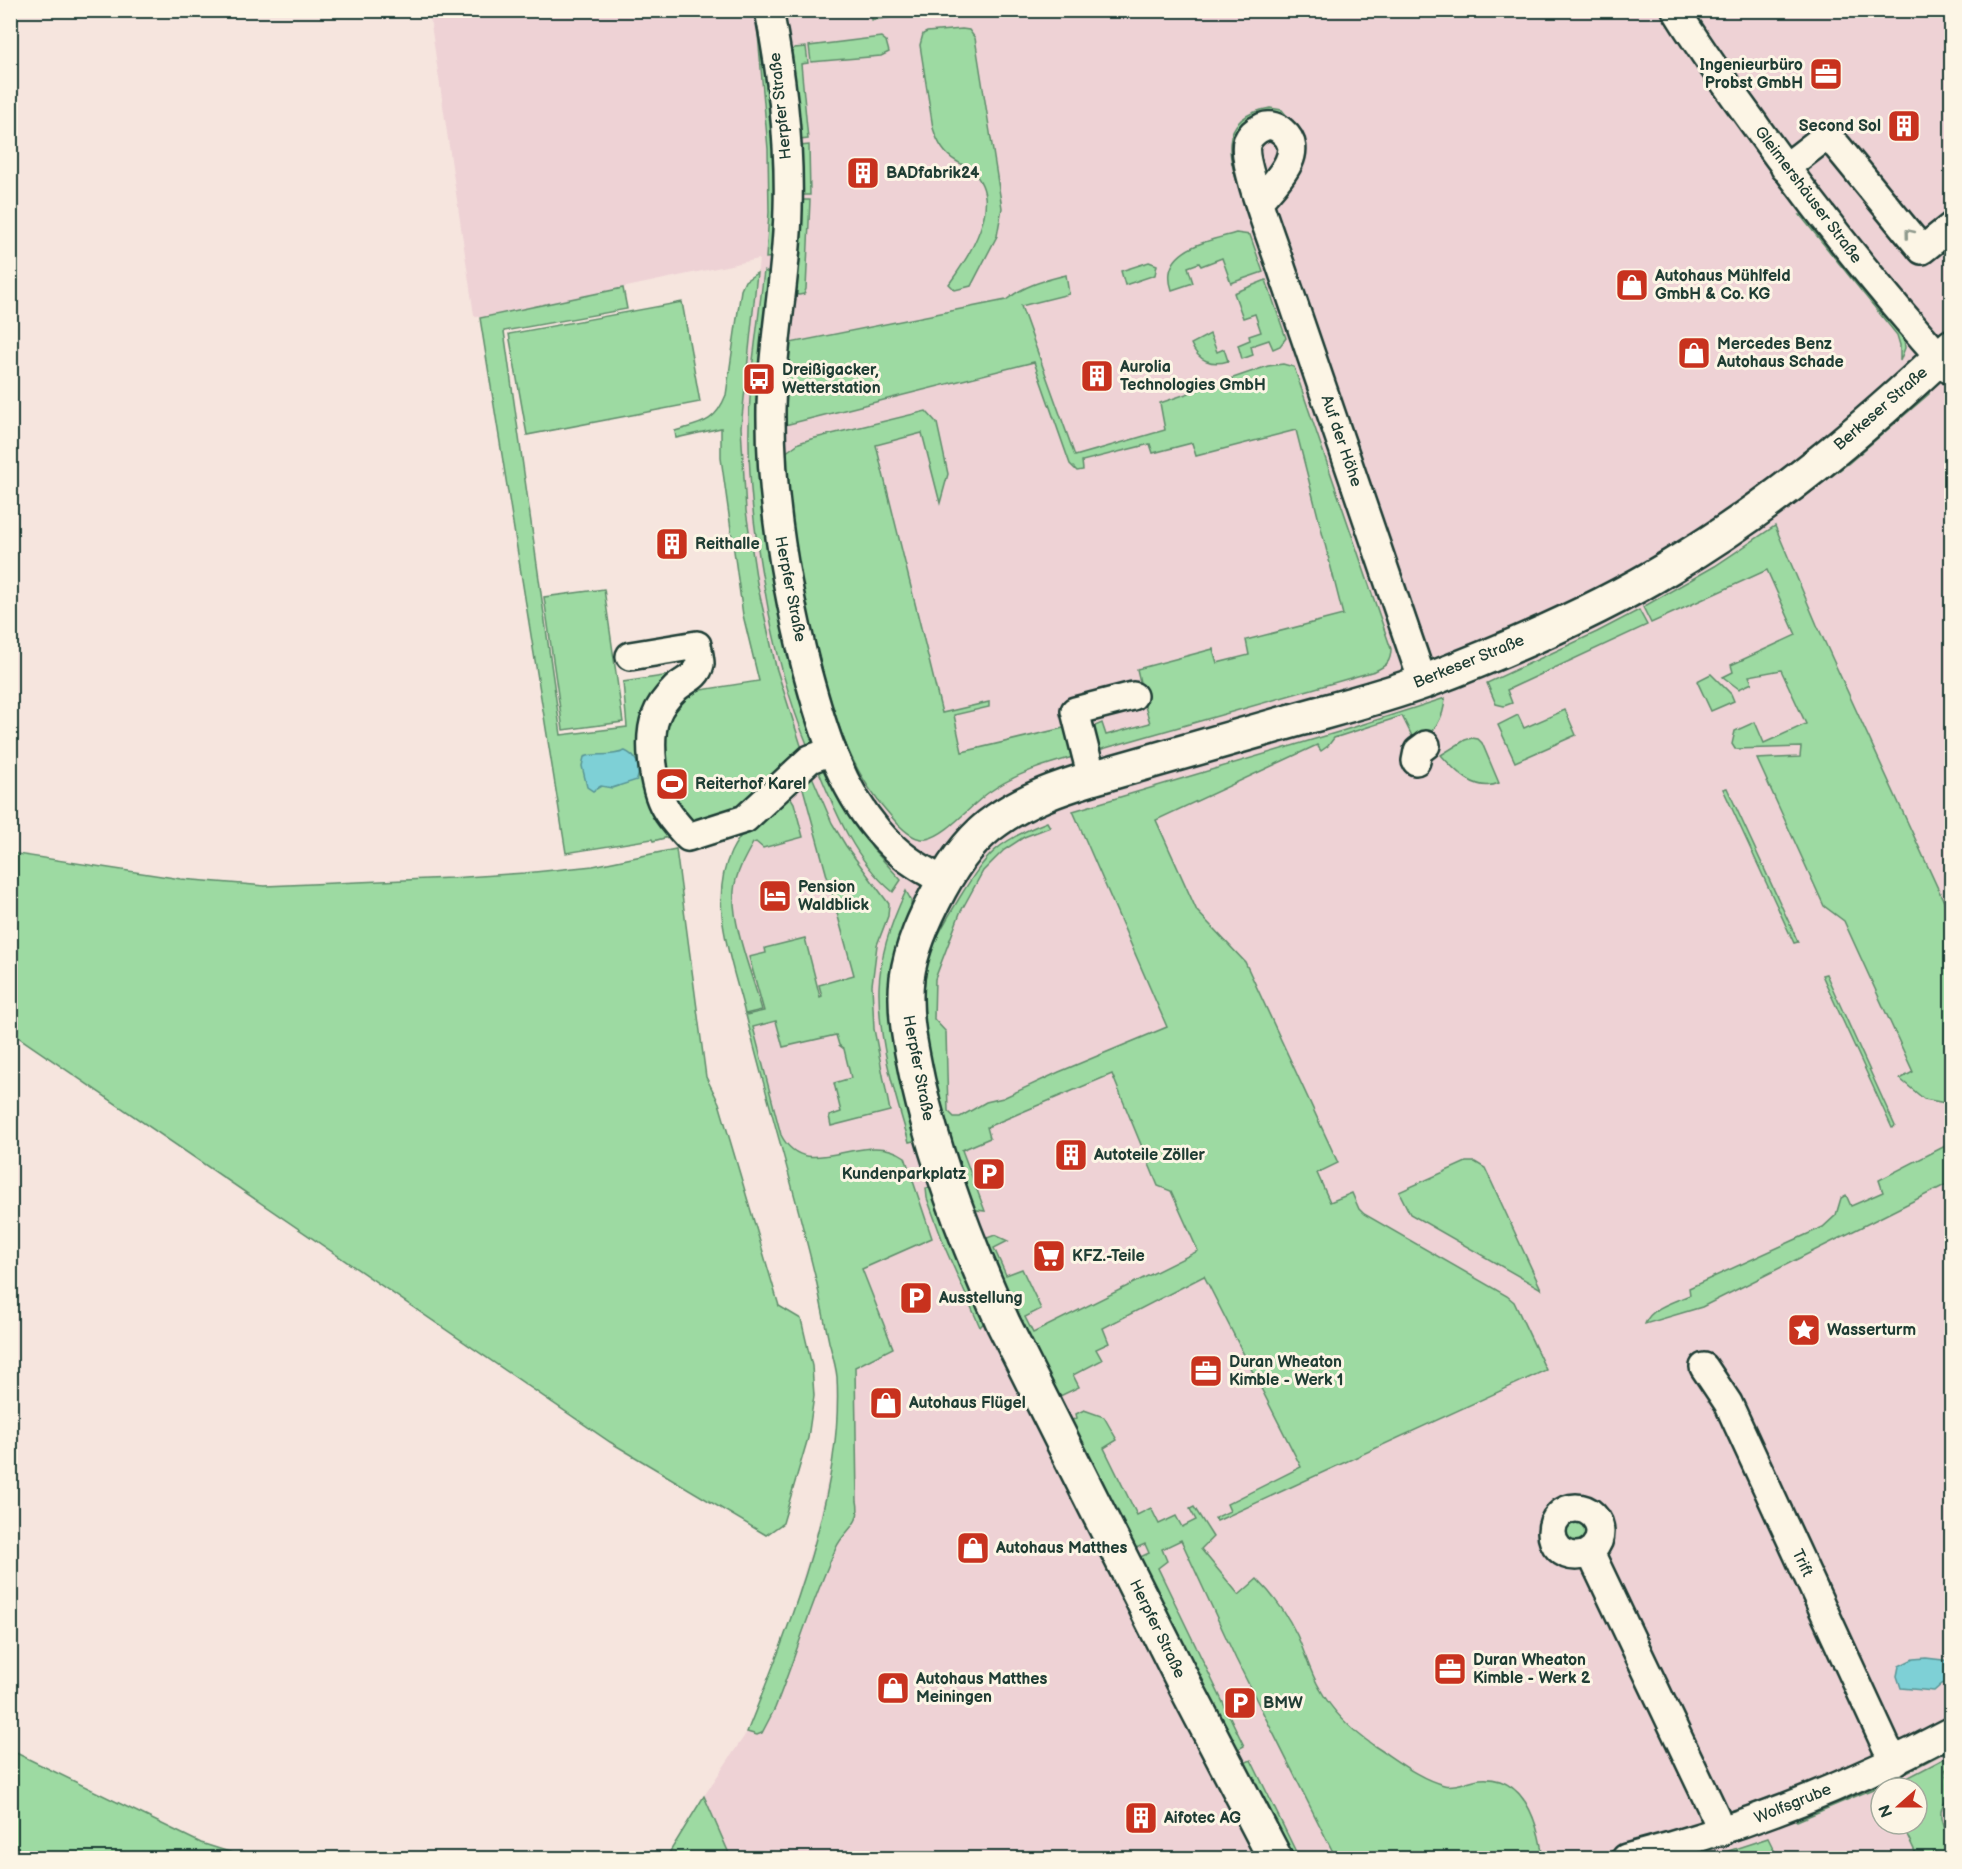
<svg xmlns="http://www.w3.org/2000/svg" width="1962" height="1869" font-family="'Balsamiq Sans',sans-serif">
	<style>
		.built { fill: #eed2d5; fill-rule: evenodd }
		.green { fill: #9ddaa2; stroke: #5e8c6b; stroke-width: 1.5 }
		.water { fill: #7ed0d6; stroke: #589595; stroke-width: 1.5 }
		.lines { fill: none; stroke-linecap: round; stroke-linejoin: round }
		.minor-casing { stroke: #1f3d34; stroke-width: 32 }
		.major-casing { stroke: #1f3d34; stroke-width: 38 }
		.minor { stroke: #fcf5e5; stroke-width: 27 }
		.major { stroke: #fcf5e5; stroke-width: 33 }
		.oneway { stroke: #8e998c }
		.labels { text-anchor: middle; dominant-baseline: central; stroke-width: 6; stroke-linejoin: round; paint-order: stroke }
		.poi-label { font-size: 16px; font-weight: bold; fill: #1f3d34; stroke: #fcf5e5; text-anchor: start }
		.street-label { font-size: 16px; fill: #1f3d34; stroke: #fcf5e5 }
	</style>
	<rect width="100%" height="100%" fill="#f6e5de"/>
	<filter id="ink" filterUnits="userSpaceOnUse"><feTurbulence type="fractalNoise" baseFrequency=".0167" numOctaves="2"/><feDisplacementMap in="SourceGraphic" scale="12" xChannelSelector="R" yChannelSelector="G"/><feConvolveMatrix kernelMatrix="1 2 1 2 8 2 1 2 1" color-interpolation-filters="sRGB"/></filter>
	<g filter="url(#ink)">
		<path class="built" d="M 429,11 L 1951,11 L 1951,1858 L 731,1858 L 704,1796 L 747,1732 L 784,1640 L 818,1526 L 835,1444 L 836,1426 L 836,1377 L 821,1305 L 793,1188 L 766,1093 L 745,1014 L 722,919 L 721,905 L 723,878 L 732,850 L 804,755 L 776,667 L 757,583 L 746,511 L 741,427 L 759,259 L 480,318 L 474,315 ZM 1881,1788 L 1917,1788 L 1917,1824 L 1881,1824 Z"/>
		<g class="green">
			<polygon points="946,10 872,20 871,11 871,10"/>
			<polygon points="756,11 760,11 774,98 778,257 766,258 769,212 768,149"/>
			<path d="M 962,29 L 969,30 L 975,38 L 1002,208 L 997,236 L 971,286 L 955,290 L 949,284 C 969,257 1005,201 972,171 C 967,167 961,164 956,161 C 943,154 937,141 933,128 L 920,45 L 923,34 L 927,32 Z"/>
			<polygon points="881,37 886,41 889,52 881,56 811,62 809,46"/>
			<polygon points="806,47 808,63 801,64 808,139 800,140 791,53 794,48"/>
			<path d="M 1270,108 L 1282,110 L 1296,127 L 1259,116 L 1252,207 L 1247,210 C 1233,170 1208,118 1270,108 Z"/>
			<polygon points="809,145 810,195 801,195 800,146"/>
			<polygon points="801,200 810,200 806,289 804,294 799,295 794,294 800,239"/>
			<polygon points="1800,215 1811,215 1904,337 1905,348 1900,361 1900,345 1897,335"/>
			<path d="M 1236,233 L 1250,235 L 1263,272 L 1231,283 L 1222,258 L 1201,266 L 1199,263 L 1188,267 L 1193,283 L 1172,290 C 1158,249 1209,241 1236,233 Z"/>
			<polygon points="1149,262 1157,265 1155,275 1125,285 1121,271"/>
			<polygon points="764,271 776,276 767,361 760,361 758,377 751,377"/>
			<path d="M 757,273 L 741,427 L 746,511 L 757,583 L 776,667 L 804,755 L 743,812 L 699,829 L 653,841 L 652,839 L 566,853 L 480,318 L 623,288 L 627,309 L 504,331 L 561,735 L 627,727 L 623,682 L 677,674 L 682,693 L 759,681 L 743,615 L 721,458 L 721,428 L 676,438 L 675,431 C 702,423 715,423 726,395 L 741,290 L 745,281 Z"/>
			<path d="M 1066,275 L 1069,294 L 1021,306 L 1075,456 L 1165,430 L 1160,403 L 1268,366 L 1283,364 L 1294,367 L 1391,649 C 1391,662 1386,666 1375,671 L 1095,751 L 1093,732 L 1095,726 L 1102,723 L 1106,735 L 1150,723 L 1138,683 L 1140,682 L 1137,669 L 1213,649 L 1217,663 L 1249,655 L 1246,640 L 1343,615 L 1296,430 L 1196,456 L 1192,443 L 1153,453 L 1150,444 L 1082,461 L 1083,470 L 1077,471 L 1070,464 L 1034,362 L 785,425 L 790,343 L 1006,300 C 1025,285 1043,281 1066,275 Z"/>
			<polygon points="1266,280 1286,338 1280,346 1273,349 1269,340 1251,346 1253,355 1242,359 1238,345 1250,340 1249,336 1261,332 1255,314 1243,318 1234,293"/>
			<polygon points="682,302 700,402 527,435 509,334"/>
			<path d="M 1210,334 L 1217,352 L 1224,349 L 1228,361 C 1212,366 1198,361 1191,344 Z"/>
			<path d="M 751,383 L 758,384 L 756,400 L 764,401 L 817,734 L 809,749 C 788,699 774,645 765,591 C 752,521 745,454 751,383 Z"/>
			<polygon points="1929,391 1929,394 1849,463 1802,499 1798,492 1921,393"/>
			<path d="M 926,411 L 937,423 L 948,474 L 940,503 L 922,433 L 876,445 L 942,713 L 989,702 L 989,707 L 954,715 L 962,752 L 1072,726 L 1080,755 C 1047,764 1016,773 988,793 C 971,805 946,836 926,839 C 912,841 898,825 890,815 C 849,770 836,721 820,664 C 801,595 789,525 785,453 L 799,443 L 811,439 Z"/>
			<polygon points="1775,526 1817,625 1951,917 1951,1104 1924,1099 1900,1079 1913,1072 1844,921 1824,906 1757,759 1800,757 1801,747 1735,749 1732,744 1735,731 1755,722 1764,743 1806,724 1781,670 1749,676 1752,683 1739,689 1723,677 1733,672 1731,665 1796,635 1767,570 1651,623 1643,607 1715,566"/>
			<polygon points="604,589 623,722 563,730 544,597"/>
			<polygon points="1639,610 1647,625 1507,690 1512,703 1504,706 1496,704 1487,683 1597,632"/>
			<polygon points="1711,674 1731,694 1734,701 1711,711 1697,681"/>
			<path d="M 1445,698 C 1444,718 1434,735 1416,744 L 1402,716 L 1334,738 L 1328,746 L 1321,751 L 1317,745 L 1156,820 L 1197,911 L 1245,962 L 1338,1163 L 1317,1173 L 1330,1202 L 1352,1193 L 1359,1209 L 1364,1214 L 1507,1296 L 1514,1302 L 1546,1370 L 1217,1521 L 1215,1518 L 1230,1511 L 1227,1504 L 1301,1467 L 1204,1276 L 1103,1328 L 1109,1343 L 1096,1349 L 1102,1360 L 1073,1375 L 1079,1387 L 1058,1397 L 1009,1302 L 982,1240 L 995,1235 L 1008,1241 L 994,1248 L 1006,1275 L 1022,1269 L 1041,1309 L 1025,1317 L 1033,1333 L 1198,1251 L 1171,1191 L 1158,1186 L 1112,1074 L 987,1127 L 990,1138 L 962,1150 L 985,1211 L 969,1209 C 951,1147 930,1087 925,1022 C 924,1004 923,985 927,967 C 932,942 947,919 960,897 C 987,853 998,841 1047,822 L 1050,827 L 1024,837 L 1004,850 L 983,871 L 960,913 L 935,979 L 934,1019 L 946,1032 L 948,1111 L 954,1117 L 960,1117 L 986,1102 L 1003,1098 L 1059,1072 L 1167,1027 L 1073,811 L 1342,731 Z"/>
			<polygon points="1565,710 1576,735 1515,762 1498,725 1518,715 1524,728"/>
			<path d="M 1472,738 L 1478,739 L 1482,743 L 1499,783 C 1476,793 1455,771 1441,755 L 1465,740 Z"/>
			<path d="M 817,767 L 831,768 L 872,848 L 901,880 L 893,892 C 855,861 835,811 817,767 Z"/>
			<path d="M 811,774 L 832,823 L 846,846 L 889,904 L 888,916 L 877,945 L 872,985 L 874,1029 L 890,1111 L 831,1126 L 829,1116 L 841,1112 L 834,1083 L 851,1078 L 844,1049 L 839,1045 L 836,1035 L 783,1047 L 776,1021 L 753,1027 L 781,1135 C 807,1186 863,1127 905,1157 L 932,1238 L 862,1269 L 893,1348 L 855,1367 L 857,1501 C 862,1526 845,1528 836,1548 C 812,1600 796,1655 775,1708 L 762,1733 L 757,1735 L 747,1732 C 789,1627 844,1492 837,1377 C 836,1366 832,1353 829,1342 C 825,1322 821,1303 817,1284 C 796,1194 768,1105 746,1015 L 764,1011 L 749,957 L 766,953 L 765,948 L 805,938 L 820,997 L 822,996 L 819,985 L 854,975 L 801,781 Z"/>
			<polygon points="1727,788 1798,942 1794,943 1723,789"/>
			<path d="M 786,790 L 794,803 L 803,837 L 763,848 L 756,842 L 753,843 C 745,857 735,875 734,891 C 731,924 753,977 762,1010 L 745,1014 C 733,964 707,902 731,852 C 743,827 766,809 786,790 Z"/>
			<polygon points="676,849 706,1077 719,1103 779,1306 801,1319 812,1366 814,1396 808,1438 783,1523 766,1535 610,1442 11,1032 11,853 181,879 265,886 451,878 525,873 593,866"/>
			<path d="M 906,891 L 911,900 L 922,1139 L 909,1142 C 894,1092 878,1040 879,988 C 880,956 892,920 906,891 Z"/>
			<polygon points="1826,974 1895,1126 1892,1128 1822,975"/>
			<path d="M 1951,1143 L 1951,1182 L 1702,1307 L 1645,1324 C 1650,1308 1676,1301 1690,1295 L 1689,1288 L 1823,1227 L 1836,1215 L 1841,1198 L 1846,1195 L 1851,1206 L 1883,1192 L 1879,1180 Z"/>
			<polygon points="1466,1162 1475,1162 1485,1168 1541,1289 1410,1214 1399,1192"/>
			<polygon points="937,1186 990,1316 980,1327 946,1250 927,1198 926,1188"/>
			<path d="M 1084,1410 L 1104,1417 L 1117,1440 L 1104,1448 L 1137,1515 L 1151,1508 L 1159,1524 L 1176,1516 L 1182,1527 L 1196,1520 L 1190,1509 L 1194,1507 L 1213,1537 L 1201,1549 L 1239,1595 L 1257,1579 C 1274,1596 1287,1614 1297,1635 C 1305,1653 1310,1672 1320,1689 C 1332,1711 1353,1731 1373,1745 C 1395,1759 1419,1779 1444,1785 C 1456,1788 1468,1780 1480,1779 C 1525,1775 1538,1823 1543,1858 L 1336,1858 L 1236,1659 L 1181,1540 L 1162,1549 L 1167,1561 L 1158,1568 L 1244,1746 L 1237,1750 L 1138,1558 L 1149,1553 L 1145,1544 L 1134,1549 L 1070,1421 L 1077,1418 L 1076,1414 Z"/>
			<circle cx="1576" cy="1532" r="17"/>
			<polygon points="1951,1747 1951,1749 1880,1786 1797,1821 1794,1815 1937,1748"/>
			<polygon points="10,1750 201,1843 248,1858 11,1858"/>
			<path d="M 1951,1755 L 1951,1766 L 1945,1770 C 1960,1801 1939,1795 1941,1818 C 1942,1828 1948,1835 1951,1844 C 1952,1848 1951,1854 1951,1858 L 1918,1858 L 1902,1824 L 1917,1824 L 1917,1788 L 1888,1788 Z"/>
			<polygon points="1251,1760 1299,1858 1292,1858 1244,1763"/>
			<polygon points="704,1796 731,1858 666,1858"/>
			<polygon points="1768,1838 1778,1858 1707,1858 1765,1839"/>
		</g>
		<g class="water">
			<path d="M 625,751 C 638,757 641,767 637,780 L 612,788 L 601,786 L 593,791 L 587,787 L 582,766 L 584,757 C 597,752 608,758 625,751 Z"/>
			<polygon points="1926,1658 1951,1661 1951,1681 1942,1684 1934,1691 1901,1688 1897,1676 1899,1666 1913,1659"/>
		</g>
		<g class="lines">
			<g class="minor-casing">
				<g id="minor">
					<path d="M 769,10 C 782,76 790,143 788,209 C 787,276 772,342 771,409 C 770,498 785,585 807,671 C 822,727 839,785 878,831 C 898,855 917,867 944,881"/>
					<path d="M 1676,10 C 1701,51 1729,89 1757,128 C 1817,212 1882,293 1952,371"/>
					<polyline points="1785,168 1825,137 1837,146 1922,250 1952,226"/>
					<path d="M 1259,201 C 1273,184 1308,153 1283,132 C 1278,127 1270,124 1263,127 C 1256,130 1250,135 1247,142 C 1240,159 1275,248 1282,270 L 1423,682"/>
					<path d="M 630,656 L 697,645 C 698,651 700,658 700,664 C 697,678 684,680 675,689 C 668,696 659,707 656,716 C 647,739 653,787 665,808 C 671,819 679,827 688,837 L 745,819 L 810,759 L 832,751"/>
					<polyline points="1416,761 1418,751 1426,745"/>
					<polyline points="1092,778 1075,711 1133,696"/>
					<polyline points="1704,1367 1728,1403 1886,1746 1896,1761"/>
					<circle cx="1576" cy="1532" r="24"/>
					<polyline points="1590,1552 1715,1815 1721,1832"/>
					<path d="M 1626,1858 C 1741,1829 1847,1787 1952,1731"/>
				</g>
			</g>
			<g class="major-casing">
				<path id="major" d="M 1275,1858 L 1190,1695 L 1004,1325 C 968,1246 937,1166 918,1082 C 911,1048 903,1013 907,978 C 911,947 925,917 940,889 C 954,863 972,837 997,820 C 1025,800 1059,788 1092,778 C 1161,758 1230,738 1299,719 C 1342,707 1385,696 1426,681 C 1510,649 1594,613 1670,567 C 1773,506 1865,428 1952,346"/>
			</g>
			<use href="#minor" class="minor"/>
			<use href="#major" class="major"/>
		</g>
		<defs><path id="oneway-chevron" d="M-2-3.5L2.5 0L-2 3.5" fill="none" stroke-width="1.6" stroke-linecap="round" stroke-linejoin="round" transform="scale(1.5)"/></defs>
		<use class="oneway" href="#oneway-chevron" transform="translate(1909 233) rotate(-129)"/>
	</g>
	<defs>
		<g id="office-square" transform="scale(1.725)"><rect x="-9" y="-9" width="18" height="18" rx="4" fill="#c8321e" stroke="#fcf5e5"/><path d="M-6-3h4V-5.5h4V-3h4V5H-6ZM-1-4.5V-3h2v-1.5ZM-6 0V1H6V0Z" fill="#fff"/></g>
		<g id="building-square" transform="scale(1.725)"><rect x="-9" y="-9" width="18" height="18" rx="4" fill="#c8321e" stroke="#fcf5e5"/><path d="M-4-6H4V6H1V3H-1V6H-4ZM-2.5-4.3h1.7v1.8h-1.7ZM.8-4.3h1.7v1.8H.8ZM-2.5-1h1.7V.8h-1.7ZM.8-1h1.7V.8H.8Z" fill="#fff"/></g>
		<g id="shop-square" transform="scale(1.725)"><rect x="-9" y="-9" width="18" height="18" rx="4" fill="#c8321e" stroke="#fcf5e5"/><path d="M-5-2.5h2.3a2.7 3.5 0 0 1 5.4 0H5L5.5 6h-11ZM-1.5-2.5h3a1.5 2.3 0 0 0-3 0Z" fill="#fff"/></g>
		<g id="bus-square" transform="scale(1.725)"><rect x="-9" y="-9" width="18" height="18" rx="4" fill="#c8321e" stroke="#fcf5e5"/><path d="M-5-6H5V4H4V6H2V4H-2V6H-4V4H-5ZM-3.5-4V0h7V-4ZM-3.5 1.2v1.5H-2V1.2ZM2 1.2v1.5H3.5V1.2Z" fill="#fff"/></g>
		<g id="stadium-square" transform="scale(1.725)"><rect x="-9" y="-9" width="18" height="18" rx="4" fill="#c8321e" stroke="#fcf5e5"/><path d="M0-5a6.5 5 0 1 0 0 10a6.5 5 0 1 0 0-10ZM-3.5-1.8h7v3.6h-7Z" fill="#fff"/></g>
		<g id="hotel-square" transform="scale(1.725)"><rect x="-9" y="-9" width="18" height="18" rx="4" fill="#c8321e" stroke="#fcf5e5"/><path d="M-6-4.5h1.5V1H6V5H4.5V3h-9V5H-6ZM-4 0a1.8 1.8 0 1 1 3.6 0ZM.5 0V-2.5h3Q6-2.5 6 0Z" fill="#fff"/></g>
		<g id="parking-square" transform="scale(1.725)"><rect x="-9" y="-9" width="18" height="18" rx="4" fill="#c8321e" stroke="#fcf5e5"/><path d="M-3.5-5.5H1a3.5 3.5 0 0 1 0 7H-1V5.5H-3.5ZM-1-3.4V-.6H.8a1.4 1.4 0 0 0 0-2.8Z" fill="#fff"/></g>
		<g id="supermarket-square" transform="scale(1.725)"><rect x="-9" y="-9" width="18" height="18" rx="4" fill="#c8321e" stroke="#fcf5e5"/><path d="M-6-5.5h2.5l.6 2H6L4.5 2H-2.5L-4.4-4H-6ZM-1.5 3.2a1.3 1.3 0 1 0 .1 0ZM3 3.2a1.3 1.3 0 1 0 .1 0Z" fill="#fff"/></g>
		<g id="sight-square" transform="scale(1.725)"><rect x="-9" y="-9" width="18" height="18" rx="4" fill="#c8321e" stroke="#fcf5e5"/><path d="M0-6L1.8-2.2L6-1.7L2.9 1.2L3.7 5.4L0 3.3L-3.7 5.4L-2.9 1.2L-6-1.7L-1.8-2.2Z" fill="#fff"/></g>
	</defs>
	<g fill-rule="evenodd">
		<use href="#office-square" x="1826" y="74"/>
		<use href="#building-square" x="1904" y="126"/>
		<use href="#building-square" x="863" y="173"/>
		<use href="#shop-square" x="1632" y="285"/>
		<use href="#shop-square" x="1694" y="353"/>
		<use href="#building-square" x="1097" y="376"/>
		<use href="#bus-square" x="759" y="379"/>
		<use href="#building-square" x="672" y="544"/>
		<use href="#stadium-square" x="672" y="784"/>
		<use href="#hotel-square" x="775" y="896"/>
		<use href="#building-square" x="1071" y="1155"/>
		<use href="#parking-square" x="989" y="1174"/>
		<use href="#supermarket-square" x="1049" y="1256"/>
		<use href="#parking-square" x="916" y="1298"/>
		<use href="#sight-square" x="1804" y="1330"/>
		<use href="#office-square" x="1206" y="1371"/>
		<use href="#shop-square" x="886" y="1403"/>
		<use href="#shop-square" x="973" y="1548"/>
		<use href="#office-square" x="1450" y="1669"/>
		<use href="#shop-square" x="893" y="1688"/>
		<use href="#parking-square" x="1240" y="1703"/>
		<use href="#building-square" x="1141" y="1818"/>
	</g>
	<g class="labels">
		<g class="poi-label">
			<text x="1803" y="65" text-anchor="end">Ingenieurbüro<tspan x="1803" dy="18">Probst GmbH</tspan></text>
			<text x="1881" y="126" text-anchor="end">Second Sol</text>
			<text x="886" y="173">BADfabrik24</text>
			<text x="1655" y="276">Autohaus Mühlfeld<tspan x="1655" dy="18">GmbH &amp; Co. KG</tspan></text>
			<text x="1717" y="344">Mercedes Benz<tspan x="1717" dy="18">Autohaus Schade</tspan></text>
			<text x="1120" y="367">Aurolia<tspan x="1120" dy="18">Technologies GmbH</tspan></text>
			<text x="782" y="370">Dreißigacker,<tspan x="782" dy="18">Wetterstation</tspan></text>
			<text x="695" y="544">Reithalle</text>
			<text x="695" y="784">Reiterhof Karel</text>
			<text x="798" y="887">Pension<tspan x="798" dy="18">Waldblick</tspan></text>
			<text x="1094" y="1155">Autoteile Zöller</text>
			<text x="966" y="1174" text-anchor="end">Kundenparkplatz</text>
			<text x="1072" y="1256">KFZ.-Teile</text>
			<text x="939" y="1298">Ausstellung</text>
			<text x="1827" y="1330">Wasserturm</text>
			<text x="1229" y="1362">Duran Wheaton<tspan x="1229" dy="18">Kimble - Werk 1</tspan></text>
			<text x="909" y="1403">Autohaus Flügel</text>
			<text x="996" y="1548">Autohaus Matthes</text>
			<text x="1473" y="1660">Duran Wheaton<tspan x="1473" dy="18">Kimble - Werk 2</tspan></text>
			<text x="916" y="1679">Autohaus Matthes<tspan x="916" dy="18">Meiningen</tspan></text>
			<text x="1263" y="1703">BMW</text>
			<text x="1164" y="1818">Aifotec AG</text>
		</g>
		<g class="street-label">
			<text transform="translate(781 106) rotate(-96)">Herpfer Straße</text>
			<text transform="translate(1808 195) rotate(53)">Gleimershäuser Straße</text>
			<text transform="translate(1881 409) rotate(-41)">Berkeser Straße</text>
			<text transform="translate(1341 441) rotate(71)">Auf der Höhe</text>
			<text transform="translate(790 589) rotate(79)">Herpfer Straße</text>
			<text transform="translate(1469 662) rotate(-22)">Berkeser Straße</text>
			<text transform="translate(918 1068) rotate(79)">Herpfer Straße</text>
			<text transform="translate(1802 1563) rotate(65)">Trift</text>
			<text transform="translate(1157 1629) rotate(64)">Herpfer Straße</text>
			<text transform="translate(1793 1804) rotate(-22)">Wolfsgrube</text>
		</g>
	</g>
	<rect width="1962" height="1869" fill="none" stroke="#fcf5e5" stroke-width="36"/>
	<rect x="18" y="18" width="1926" height="1833" fill="none" stroke="#1f3d34" stroke-width="2" filter="url(#ink)"/>
	<g transform="translate(1899 1806) rotate(249)"><circle r="28" fill="#fcf5e5" stroke="#a4ab9e" stroke-width="1.5"/>
	<path d="M0-4.5L10 22L0 15L-10 22Z" fill="#c8321e"/>
	<text y="-9" font-size="16" font-weight="bold" text-anchor="middle" fill="#1f3d34">N</text>
	</g>
</svg>
